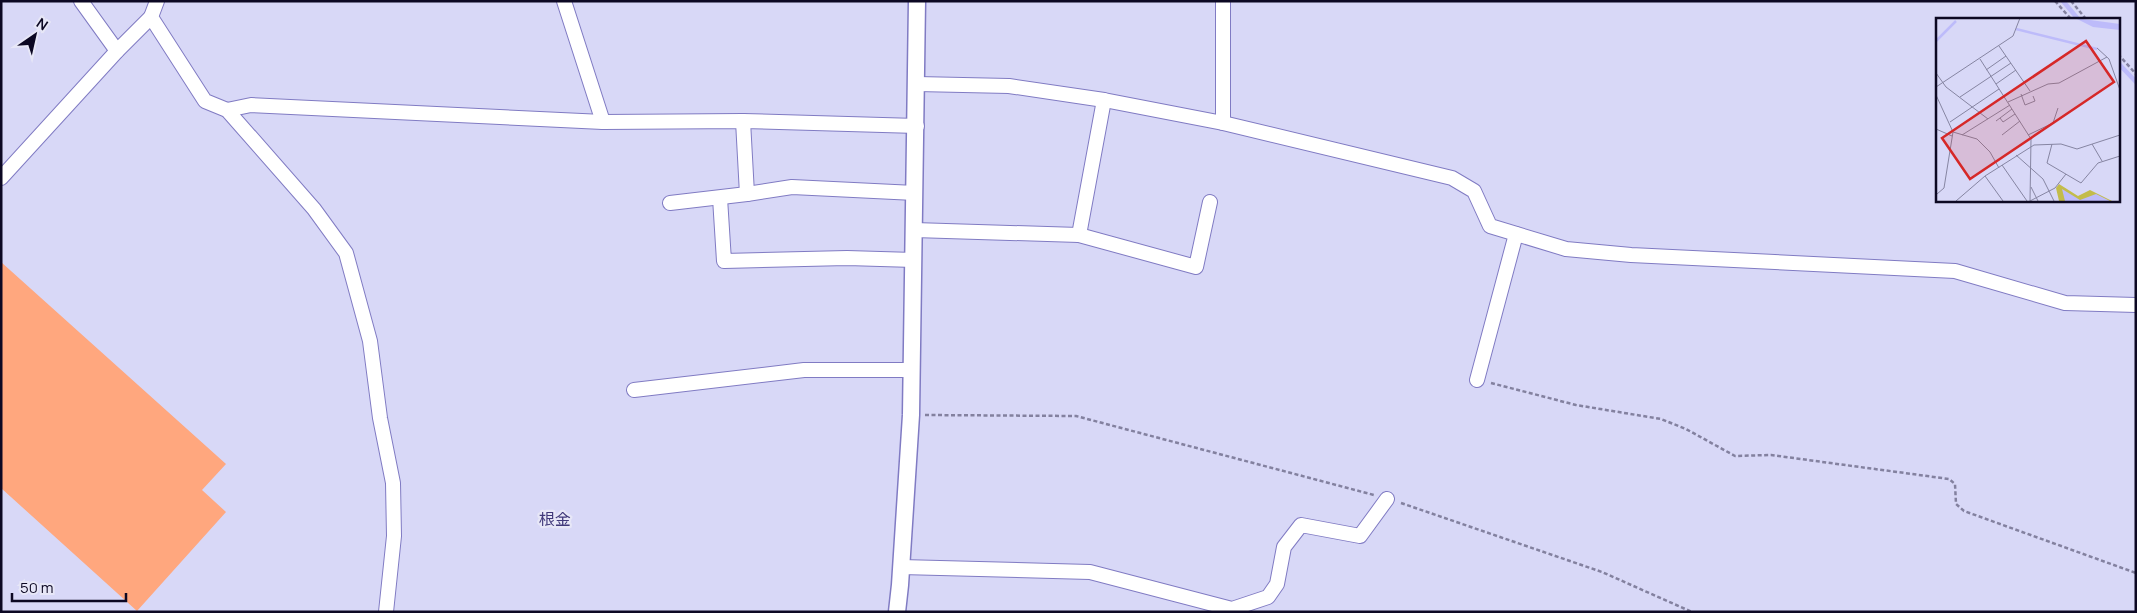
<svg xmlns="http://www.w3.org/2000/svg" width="2137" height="613" font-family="Manrope,'Noto Sans JP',sans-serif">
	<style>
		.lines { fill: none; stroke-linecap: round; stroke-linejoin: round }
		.stream { stroke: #bdbbfa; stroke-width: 4.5 }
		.building { fill: #ffa77e }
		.minor-casing { stroke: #807bc3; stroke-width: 16 }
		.tertiary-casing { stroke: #807bc3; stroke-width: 19 }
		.path { stroke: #83819f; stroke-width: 2.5; stroke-dasharray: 4 2.5; stroke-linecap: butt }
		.minor { stroke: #fff; stroke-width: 14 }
		.tertiary { stroke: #fff; stroke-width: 16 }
		.labels { text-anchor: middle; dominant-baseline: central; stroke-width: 4.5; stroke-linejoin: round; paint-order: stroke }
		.neighbourhood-label { font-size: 16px; fill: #40397a; stroke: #e7e7f7 }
		.inset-river { fill: none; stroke: #bdbbfa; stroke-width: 2.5 }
		.inset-road { fill: none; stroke: #8685a2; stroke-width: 1 }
		.view { fill: #d62828; fill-opacity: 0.15; stroke: #d62828; stroke-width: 2.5 }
		.inset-edge { fill: none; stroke: #0c0823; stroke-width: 2.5 }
	</style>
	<rect width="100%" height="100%" fill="#d8d8f7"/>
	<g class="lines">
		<g class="stream">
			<polyline points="2063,1 2078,19"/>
			<polyline points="2118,63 2136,82"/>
		</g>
	</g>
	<polygon class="building" points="1,262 226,464 202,490 226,512 137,611 1,488"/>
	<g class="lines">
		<g class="minor-casing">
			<g id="minor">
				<polyline points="81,1 117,51"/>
				<polyline points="157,1 151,17 205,101 227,110 314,209 346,253 370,341 380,418 393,483 394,536 386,612"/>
				<polyline points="564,1 603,122"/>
				<polyline points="917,84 1009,86 1104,100 1223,123 1452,178 1474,191 1490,226 1566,249 1631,255 1955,271 2065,303 2136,305"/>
				<polyline points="1104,100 1079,235 1196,267 1210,202"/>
				<polyline points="227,110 251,105 603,122 743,121 917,126"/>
				<polyline points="743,121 747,194"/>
				<polyline points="1223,123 1223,1"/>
				<polyline points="1,178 117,51 151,17"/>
				<polyline points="720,198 724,261 847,258 914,260"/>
				<polyline points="670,203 747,194 792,187 915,193"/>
				<polyline points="914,230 1079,235"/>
				<polyline points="1477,380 1516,234"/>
				<polyline points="634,390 804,370 912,370"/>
				<polyline points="901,567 1090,572 1232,609 1268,597 1277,584 1284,547 1301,525 1360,536 1387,499"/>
			</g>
		</g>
		<g class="tertiary-casing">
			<polyline id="tertiary" points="897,612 900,585 911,415 917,1"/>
		</g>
		<g class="path">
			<polyline points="2055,1 2071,19"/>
			<polyline points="2071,1 2086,19"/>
			<polyline points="2118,54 2136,74"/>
			<polyline points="1491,383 1576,405 1661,419 1686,429 1735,456 1771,455 1949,479 1955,484 1956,504 1964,511 2136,573"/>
			<polyline points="925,415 1076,416 1374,495"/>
			<polyline points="1401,503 1602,572 1692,612"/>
		</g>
		<use href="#minor" class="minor"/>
		<use href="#tertiary" class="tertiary"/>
	</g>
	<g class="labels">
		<g class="neighbourhood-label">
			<text x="555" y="519">根金</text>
		</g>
	</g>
	<g transform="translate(1936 18)">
		<rect width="184" height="184" fill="#d8d8f7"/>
		<path d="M 123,166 L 142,178 L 154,172 L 176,183 L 123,183 L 120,170 Z" fill="#c3bc4b"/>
		<path d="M 139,0 L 184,6 L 184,12 L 157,9 ZM 126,171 L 144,182 L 160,176 L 174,183 L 129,183 Z" fill="#bdbbfa"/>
		<path class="inset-river" d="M 80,11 L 161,31M 0,23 L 20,3"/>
		<path class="inset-road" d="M 63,28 L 94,73M 161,30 L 173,41 L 184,72M 44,41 L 95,121 L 94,183M 50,52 L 70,38M 0,55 L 10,69 L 52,101M 60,66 L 80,52M 0,69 L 77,18 L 84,0M 85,76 L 89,87 L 99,83 L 97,78M 0,77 L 17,114 L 41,121 L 54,134 L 63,150M 24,79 L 75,45M 72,84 L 112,66 L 123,65 L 171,39M 64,100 L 67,104 L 79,96M 60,103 L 76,91M 14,104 L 63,71M 0,111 L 16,118M 26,117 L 74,87M 66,117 L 84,103M 92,117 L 117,105 L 122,90M 116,126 L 111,145 L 145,165 L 162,145 L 184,138M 156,126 L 166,143M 80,137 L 107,161 L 118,183M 66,147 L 91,183M 49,158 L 67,183M 95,169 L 102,183M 1,176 L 8,170 L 17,114M 20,183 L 49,158 L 98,127 L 125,126 L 141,131 L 184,117M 94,183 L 119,170 L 130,156"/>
		<path class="view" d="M 150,23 L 178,64 L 34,161 L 6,120 Z"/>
		<rect width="184" height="184" class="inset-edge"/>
	</g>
	<rect width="2137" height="613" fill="none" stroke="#0c0823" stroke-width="5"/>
	<g transform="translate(35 35) rotate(34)" stroke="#e7e7f7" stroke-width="4" paint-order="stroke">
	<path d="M0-4L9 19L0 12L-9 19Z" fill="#0c0823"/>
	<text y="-8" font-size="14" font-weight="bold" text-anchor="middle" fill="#0c0823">N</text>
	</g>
	<path d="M12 593v8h114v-8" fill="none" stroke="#0c0823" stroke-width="2.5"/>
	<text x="20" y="593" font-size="15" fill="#0c0823" stroke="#e7e7f7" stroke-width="4" paint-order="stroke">50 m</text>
</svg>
